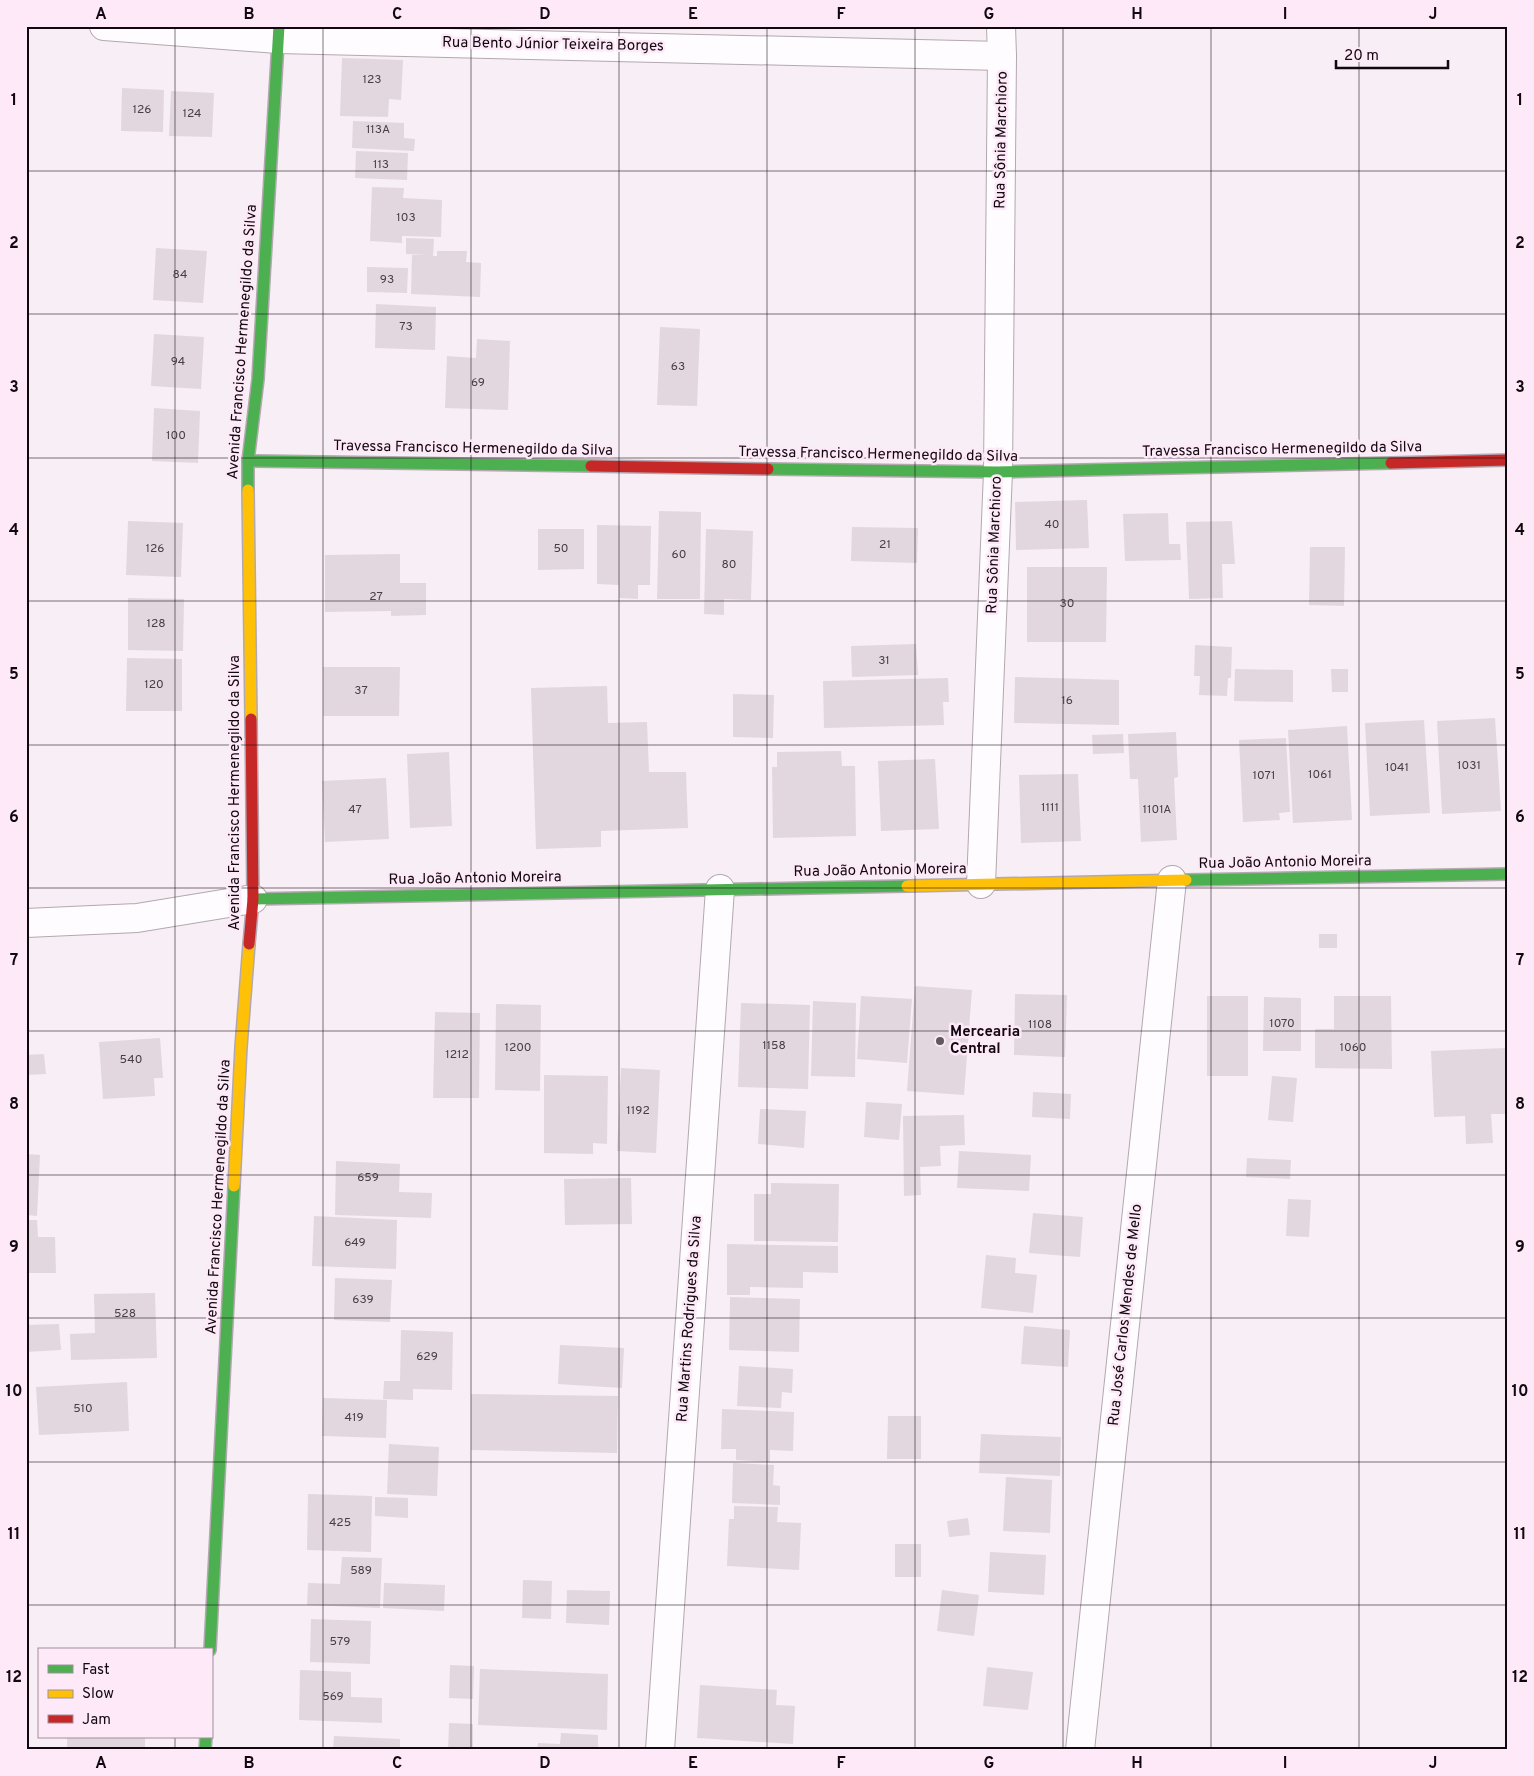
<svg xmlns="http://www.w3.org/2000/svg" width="1534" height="1776" font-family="Overpass,sans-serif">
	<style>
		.building { fill: #e2d7df }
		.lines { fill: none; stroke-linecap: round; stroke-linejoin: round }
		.street-casing { stroke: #b3a8b0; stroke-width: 30 }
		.fast-casing { stroke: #b3a8b0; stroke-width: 14 }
		.slow-casing { stroke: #b3a8b0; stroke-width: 14 }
		.jam-casing { stroke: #b3a8b0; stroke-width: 14 }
		.street { stroke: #fefcfe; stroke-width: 28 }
		.fast { stroke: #4caf50; stroke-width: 11 }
		.slow { stroke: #ffc107; stroke-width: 11 }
		.jam { stroke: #c62828; stroke-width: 11 }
		.grid { fill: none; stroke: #120810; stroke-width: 1; stroke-opacity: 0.55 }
		.poi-dot { fill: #625860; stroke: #fde9f7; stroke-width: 2 }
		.labels { text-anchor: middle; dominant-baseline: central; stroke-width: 5; stroke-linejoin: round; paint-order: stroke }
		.number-label { font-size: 12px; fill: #473d45 }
		.street-label { font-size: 15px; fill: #120810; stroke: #fde9f7 }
		.poi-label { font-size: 15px; font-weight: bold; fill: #120810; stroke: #fde9f7; text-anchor: start }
		.neatline { fill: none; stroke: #120810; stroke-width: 2 }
		.grid-label { font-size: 16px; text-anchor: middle; font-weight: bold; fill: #120810 }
	</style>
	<rect width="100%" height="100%" fill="#f8eef5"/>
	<g class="building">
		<polygon points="342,58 403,60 401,100 389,99 388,117 340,116"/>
		<polygon points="122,88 164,90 163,132 121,131"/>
		<polygon points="171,91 214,93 212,137 169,136"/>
		<polygon points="353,121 404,123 404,138 415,139 414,151 352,148"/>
		<polygon points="356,151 408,153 407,180 355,178"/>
		<polygon points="372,187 404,188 403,198 442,200 441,237 402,236 402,243 370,241"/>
		<polygon points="406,238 434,239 433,256 437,256 437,251 467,251 466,262 481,263 480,297 411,294 412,255 427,255 406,254"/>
		<polygon points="156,248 207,251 203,303 153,300"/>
		<polygon points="367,267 408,268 407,293 367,292"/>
		<polygon points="376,304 436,307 435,350 375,348"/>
		<polygon points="660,327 700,329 697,406 657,405"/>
		<polygon points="154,334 204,337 201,389 151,386"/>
		<polygon points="477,339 510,341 508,410 445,408 447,356 476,358"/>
		<polygon points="154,408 200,411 198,463 152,461"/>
		<polygon points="1087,500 1089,548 1016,550 1015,502"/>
		<polygon points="659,511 701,512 700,599 657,599"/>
		<polygon points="1168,513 1169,544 1180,544 1181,560 1125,561 1123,514"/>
		<polygon points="128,521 183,523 181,577 126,575"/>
		<polygon points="1232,521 1235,564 1222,564 1223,598 1189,599 1186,522"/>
		<polygon points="597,525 651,526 650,585 638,585 638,599 619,598 619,585 597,584"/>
		<polygon points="852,527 918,528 917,563 851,561"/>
		<polygon points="538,529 584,529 584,569 538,570"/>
		<polygon points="706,529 753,531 751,600 724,599 724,615 704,614"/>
		<polygon points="1310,547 1345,547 1344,606 1309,605"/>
		<polygon points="400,554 400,583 426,583 426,615 391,616 391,611 325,612 325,555"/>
		<polygon points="1027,567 1107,567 1106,642 1027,642"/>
		<polygon points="128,598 184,599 183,651 128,650"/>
		<polygon points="916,644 918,675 852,677 851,646"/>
		<polygon points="1195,645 1232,647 1231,678 1228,678 1227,696 1199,695 1200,676 1194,676"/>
		<polygon points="127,658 182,659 182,711 126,711"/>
		<polygon points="323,667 400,667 399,716 323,716"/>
		<polygon points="1235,669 1293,670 1293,702 1234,701"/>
		<polygon points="1331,669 1348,669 1348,692 1332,692"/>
		<polygon points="1015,677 1119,680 1119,725 1014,723"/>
		<polygon points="948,678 949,702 943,702 944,725 824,728 823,681"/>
		<polygon points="607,686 608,723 647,722 649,772 686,772 688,828 601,831 601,847 536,849 531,688"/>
		<polygon points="733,694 774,695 773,738 733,737"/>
		<polygon points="1495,718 1501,811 1442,814 1437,721"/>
		<polygon points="1424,720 1430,813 1370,816 1365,723"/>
		<polygon points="1347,726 1352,820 1293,823 1288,730"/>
		<polygon points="1176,732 1178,777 1174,778 1177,840 1141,842 1138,779 1130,779 1128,734"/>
		<polygon points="1123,734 1124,753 1093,754 1092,735"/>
		<polygon points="1286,738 1290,812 1279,813 1280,820 1243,822 1239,740"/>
		<polygon points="841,751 842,766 855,766 856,836 773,838 772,767 777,767 777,752"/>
		<polygon points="449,752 452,826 410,828 407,754"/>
		<polygon points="935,759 939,829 881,831 878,761"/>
		<polygon points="1078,774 1081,841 1021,843 1019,775"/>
		<polygon points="386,778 389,839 325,842 322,781"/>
		<rect x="1319" y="934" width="18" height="14"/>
		<polygon points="915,986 972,990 964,1095 907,1091"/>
		<polygon points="1015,994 1067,995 1065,1057 1014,1055"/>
		<polygon points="861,996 912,999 907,1063 857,1059"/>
		<rect x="1207" y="996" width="41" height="80"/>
		<polygon points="1334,996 1391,996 1392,1069 1315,1068 1315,1029 1334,1029"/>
		<polygon points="1264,997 1301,998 1301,1051 1263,1051"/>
		<polygon points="813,1001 856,1003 855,1077 811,1076"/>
		<polygon points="741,1003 810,1005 808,1089 738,1087"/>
		<polygon points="496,1004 541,1005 540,1091 495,1090"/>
		<polygon points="435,1012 480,1013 479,1098 433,1098"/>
		<polygon points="160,1038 163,1078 154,1078 155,1096 103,1099 99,1042"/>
		<polygon points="1505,1048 1508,1114 1491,1114 1493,1143 1466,1144 1465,1116 1434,1117 1431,1051"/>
		<polygon points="44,1054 46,1074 26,1075 26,1055"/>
		<polygon points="621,1068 660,1070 656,1153 617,1151"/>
		<polygon points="544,1075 608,1076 607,1144 593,1143 593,1154 544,1153"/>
		<polygon points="1272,1076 1297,1078 1293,1122 1268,1120"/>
		<polygon points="1033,1092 1071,1094 1070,1119 1032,1117"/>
		<polygon points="866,1102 902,1104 899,1140 864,1137"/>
		<polygon points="760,1109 806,1111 804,1148 758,1144"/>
		<polygon points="964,1115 965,1145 940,1146 941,1166 920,1167 921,1195 904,1196 903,1116"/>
		<polygon points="959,1151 1031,1155 1029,1191 957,1188"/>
		<polygon points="26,1154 40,1155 37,1216 26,1215"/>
		<polygon points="1247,1158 1291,1160 1290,1179 1246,1177"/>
		<polygon points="336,1161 400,1164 399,1192 432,1193 431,1218 335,1215"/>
		<polygon points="631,1178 632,1224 565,1225 564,1179"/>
		<polygon points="771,1183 839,1184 838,1242 754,1241 754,1194 771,1194"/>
		<polygon points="1288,1199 1311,1200 1309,1237 1286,1236"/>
		<polygon points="1033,1213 1083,1217 1080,1257 1029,1253"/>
		<polygon points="314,1216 397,1220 396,1269 312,1266"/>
		<polygon points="26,1220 37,1220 38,1237 55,1237 56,1273 26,1273"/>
		<polygon points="727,1244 838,1246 838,1273 803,1272 803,1288 750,1287 750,1295 727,1295"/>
		<polygon points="986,1255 1016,1258 1015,1273 1037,1275 1033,1313 981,1308"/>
		<polygon points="335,1278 392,1280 390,1322 334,1320"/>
		<polygon points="155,1293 157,1358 71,1360 70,1334 95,1333 94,1294"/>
		<polygon points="730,1297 800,1299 799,1352 729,1350"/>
		<polygon points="59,1324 61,1350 26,1352 26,1325"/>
		<polygon points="1024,1326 1070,1330 1068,1367 1021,1364"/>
		<polygon points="401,1330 453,1332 452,1390 413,1389 413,1400 383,1399 384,1381 400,1381"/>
		<polygon points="560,1345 624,1348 622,1388 558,1384"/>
		<polygon points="739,1366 793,1369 792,1393 782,1392 781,1408 737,1406"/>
		<polygon points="127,1382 129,1431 39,1435 36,1387"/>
		<polygon points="471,1394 618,1396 617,1453 471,1450"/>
		<polygon points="323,1398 387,1400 386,1438 322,1436"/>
		<polygon points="722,1409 794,1412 793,1451 770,1450 770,1462 736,1460 736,1449 721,1449"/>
		<polygon points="888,1416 921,1416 921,1459 887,1459"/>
		<polygon points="981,1434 1061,1437 1060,1476 979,1473"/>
		<polygon points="389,1444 439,1447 437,1496 387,1494"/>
		<polygon points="733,1463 774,1465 773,1485 780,1486 780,1505 732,1503"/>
		<polygon points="1006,1477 1052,1480 1050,1533 1003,1531"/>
		<polygon points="308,1494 372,1496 371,1552 307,1550"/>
		<polygon points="375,1497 408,1498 408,1518 375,1516"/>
		<polygon points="734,1506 778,1507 777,1522 801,1523 799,1570 727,1566 729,1519 734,1519"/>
		<polygon points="968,1518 970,1535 949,1537 947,1521"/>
		<rect x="895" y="1544" width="26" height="33"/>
		<polygon points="990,1552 1046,1555 1044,1595 988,1592"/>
		<polygon points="342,1557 382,1558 380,1608 307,1605 308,1583 340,1584"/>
		<polygon points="523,1580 552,1581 551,1619 522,1618"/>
		<polygon points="384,1583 445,1585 444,1611 383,1608"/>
		<polygon points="567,1590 610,1591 609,1625 566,1623"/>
		<polygon points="942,1590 979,1595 974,1636 937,1631"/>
		<polygon points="311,1619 371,1621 370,1664 310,1662"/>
		<polygon points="450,1665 474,1666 473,1699 449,1698"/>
		<polygon points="987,1667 1033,1672 1028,1710 983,1706"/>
		<polygon points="480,1669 608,1674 607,1730 478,1725"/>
		<polygon points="300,1670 351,1672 351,1697 382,1698 382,1723 299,1720"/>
		<polygon points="700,1685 777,1690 776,1705 795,1706 793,1744 697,1738"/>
		<polygon points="449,1723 473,1724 473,1750 448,1750"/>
		<polygon points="561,1733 598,1735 598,1750 537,1750 538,1743 560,1744"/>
		<polygon points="334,1736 400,1739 400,1750 333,1750"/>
		<rect x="67" y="1737" width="78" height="13"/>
	</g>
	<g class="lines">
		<g class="street-casing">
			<g id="street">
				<polyline points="104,26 278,39 1002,56"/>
				<polyline points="981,884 998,472 1002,56 1001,26"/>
				<polyline points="26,923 137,918 253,899"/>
				<polyline points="660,1750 720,889"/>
				<polyline points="1080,1750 1172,880"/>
			</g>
		</g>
		<g class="fast-casing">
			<g id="fast">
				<polyline points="248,461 591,466"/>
				<polyline points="768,469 998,472 1391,463"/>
				<polyline points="248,490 248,461 258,379 279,26"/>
				<polyline points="1186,880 1508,874"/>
				<polyline points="253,899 907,886"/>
				<polyline points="210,1650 234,1186"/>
				<polyline points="205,1750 206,1737"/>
			</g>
		</g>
		<g class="slow-casing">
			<g id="slow">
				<polyline points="248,490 251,719"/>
				<polyline points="907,886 1186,880"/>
				<polyline points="234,1186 241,1047 249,944"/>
			</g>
		</g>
		<g class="jam-casing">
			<g id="jam">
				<polyline points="1391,463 1508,460"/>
				<polyline points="591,466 768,469"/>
				<polyline points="249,944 253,899 251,719"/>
			</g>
		</g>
		<use href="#street" class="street"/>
		<use href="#fast" class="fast"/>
		<use href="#slow" class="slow"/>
		<use href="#jam" class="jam"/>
	</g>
	<path class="grid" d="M 175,26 L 175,1650M 323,26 L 323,1750M 471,26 L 471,1750M 619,26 L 619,1750M 767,26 L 767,1750M 915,26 L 915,1750M 1063,26 L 1063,1750M 1211,26 L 1211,1750M 1359,26 L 1359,1750M 26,171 L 1508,171M 26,314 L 1508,314M 26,458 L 1508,458M 26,601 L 1508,601M 26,745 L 1508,745M 26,888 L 1508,888M 26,1031 L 1508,1031M 26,1175 L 1508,1175M 26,1318 L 1508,1318M 26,1462 L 1508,1462M 26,1605 L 1508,1605M 175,1737 L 175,1750"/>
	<circle class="poi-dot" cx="940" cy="1041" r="5"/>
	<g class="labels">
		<g class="number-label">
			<text x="372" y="80">123</text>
			<text x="142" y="110">126</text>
			<text x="192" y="114">124</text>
			<text x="378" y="130">113A</text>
			<text x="381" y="165">113</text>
			<text x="406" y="218">103</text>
			<text x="180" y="275">84</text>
			<text x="387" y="280">93</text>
			<text x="406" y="327">73</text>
			<text x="178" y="362">94</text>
			<text x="678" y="367">63</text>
			<text x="478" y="383">69</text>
			<text x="176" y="436">100</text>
			<text x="1052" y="525">40</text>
			<text x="885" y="545">21</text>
			<text x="155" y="549">126</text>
			<text x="561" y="549">50</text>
			<text x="679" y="555">60</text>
			<text x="729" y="565">80</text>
			<text x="376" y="597">27</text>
			<text x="1067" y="604">30</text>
			<text x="156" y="624">128</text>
			<text x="884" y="661">31</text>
			<text x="154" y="685">120</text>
			<text x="361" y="691">37</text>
			<text x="1067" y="701">16</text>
			<text x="1469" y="766">1031</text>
			<text x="1397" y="768">1041</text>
			<text x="1320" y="775">1061</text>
			<text x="1264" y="776">1071</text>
			<text x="1050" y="808">1111</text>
			<text x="355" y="810">47</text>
			<text x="1157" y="810">1101A</text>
			<text x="1282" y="1024">1070</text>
			<text x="1040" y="1025">1108</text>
			<text x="774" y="1046">1158</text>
			<text x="518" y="1048">1200</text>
			<text x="1353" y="1048">1060</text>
			<text x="457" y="1055">1212</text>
			<text x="131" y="1060">540</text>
			<text x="638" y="1111">1192</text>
			<text x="368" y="1178">659</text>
			<text x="355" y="1243">649</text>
			<text x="363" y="1300">639</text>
			<text x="125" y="1314">528</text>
			<text x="427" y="1357">629</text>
			<text x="83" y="1409">510</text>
			<text x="354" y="1418">419</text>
			<text x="340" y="1523">425</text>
			<text x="361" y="1571">589</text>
			<text x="340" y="1642">579</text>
			<text x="333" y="1697">569</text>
		</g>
		<g class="street-label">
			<text transform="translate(553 45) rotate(1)">Rua Bento Júnior Teixeira Borges</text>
			<text transform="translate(1002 140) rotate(-89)">Rua Sônia Marchioro</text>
			<text transform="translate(243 342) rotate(-86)">Avenida Francisco Hermenegildo da Silva</text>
			<text transform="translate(473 449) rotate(1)">Travessa Francisco Hermenegildo da Silva</text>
			<text transform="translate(1282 450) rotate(-1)">Travessa Francisco Hermenegildo da Silva</text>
			<text transform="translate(878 455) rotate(1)">Travessa Francisco Hermenegildo da Silva</text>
			<text transform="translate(995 545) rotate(-88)">Rua Sônia Marchioro</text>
			<text transform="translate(235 793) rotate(-90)">Avenida Francisco Hermenegildo da Silva</text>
			<text transform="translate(1285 863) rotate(-1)">Rua João Antonio Moreira</text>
			<text transform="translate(880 871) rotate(-1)">Rua João Antonio Moreira</text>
			<text transform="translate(475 879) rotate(-1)">Rua João Antonio Moreira</text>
			<text transform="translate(219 1197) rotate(-87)">Avenida Francisco Hermenegildo da Silva</text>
			<text transform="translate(1126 1315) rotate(-84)">Rua José Carlos Mendes de Mello</text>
			<text transform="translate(690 1319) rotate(-86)">Rua Martins Rodrigues da Silva</text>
		</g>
		<g class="poi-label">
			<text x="950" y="1032">Mercearia<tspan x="950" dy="17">Central</tspan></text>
		</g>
	</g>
	<rect width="1534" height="1776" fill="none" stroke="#fde9f7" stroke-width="55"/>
	<rect x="38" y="1648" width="175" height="90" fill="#fde9f7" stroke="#9f8f9b"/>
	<rect x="48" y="1665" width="25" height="8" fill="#4caf50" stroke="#9f8f9b"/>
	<text x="82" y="1674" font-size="15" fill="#120810">Fast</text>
	<rect x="48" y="1690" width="25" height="8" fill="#ffc107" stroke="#9f8f9b"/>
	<text x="82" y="1698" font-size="15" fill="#120810">Slow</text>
	<rect x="48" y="1715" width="25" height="8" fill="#c62828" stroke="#9f8f9b"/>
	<text x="82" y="1724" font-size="15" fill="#120810">Jam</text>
	<path d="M1336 60v8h112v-8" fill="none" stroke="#120810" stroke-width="2.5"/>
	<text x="1344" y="60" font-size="15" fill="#120810" stroke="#fde9f7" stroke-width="4" paint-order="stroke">20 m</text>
	<rect x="28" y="28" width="1478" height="1720" class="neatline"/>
	<g class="grid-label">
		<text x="101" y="19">A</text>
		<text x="249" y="19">B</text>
		<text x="397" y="19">C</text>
		<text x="545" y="19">D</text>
		<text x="693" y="19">E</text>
		<text x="841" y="19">F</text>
		<text x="989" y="19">G</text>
		<text x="1137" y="19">H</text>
		<text x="1285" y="19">I</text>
		<text x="1433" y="19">J</text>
		<text x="14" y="105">1</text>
		<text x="1520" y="105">1</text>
		<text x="14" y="248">2</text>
		<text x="1520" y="248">2</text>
		<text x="14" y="392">3</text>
		<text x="1520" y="392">3</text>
		<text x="14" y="535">4</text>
		<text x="1520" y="535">4</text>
		<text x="14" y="679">5</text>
		<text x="1520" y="679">5</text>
		<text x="14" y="822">6</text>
		<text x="1520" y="822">6</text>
		<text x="14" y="965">7</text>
		<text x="1520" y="965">7</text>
		<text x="14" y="1109">8</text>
		<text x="1520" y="1109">8</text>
		<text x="14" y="1252">9</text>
		<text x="1520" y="1252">9</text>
		<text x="14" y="1396">10</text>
		<text x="1520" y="1396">10</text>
		<text x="14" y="1539">11</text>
		<text x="1520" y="1539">11</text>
		<text x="14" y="1682">12</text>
		<text x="1520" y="1682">12</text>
		<text x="101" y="1768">A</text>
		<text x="249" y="1768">B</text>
		<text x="397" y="1768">C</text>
		<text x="545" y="1768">D</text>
		<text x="693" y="1768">E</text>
		<text x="841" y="1768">F</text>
		<text x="989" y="1768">G</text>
		<text x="1137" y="1768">H</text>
		<text x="1285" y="1768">I</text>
		<text x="1433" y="1768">J</text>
	</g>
</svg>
